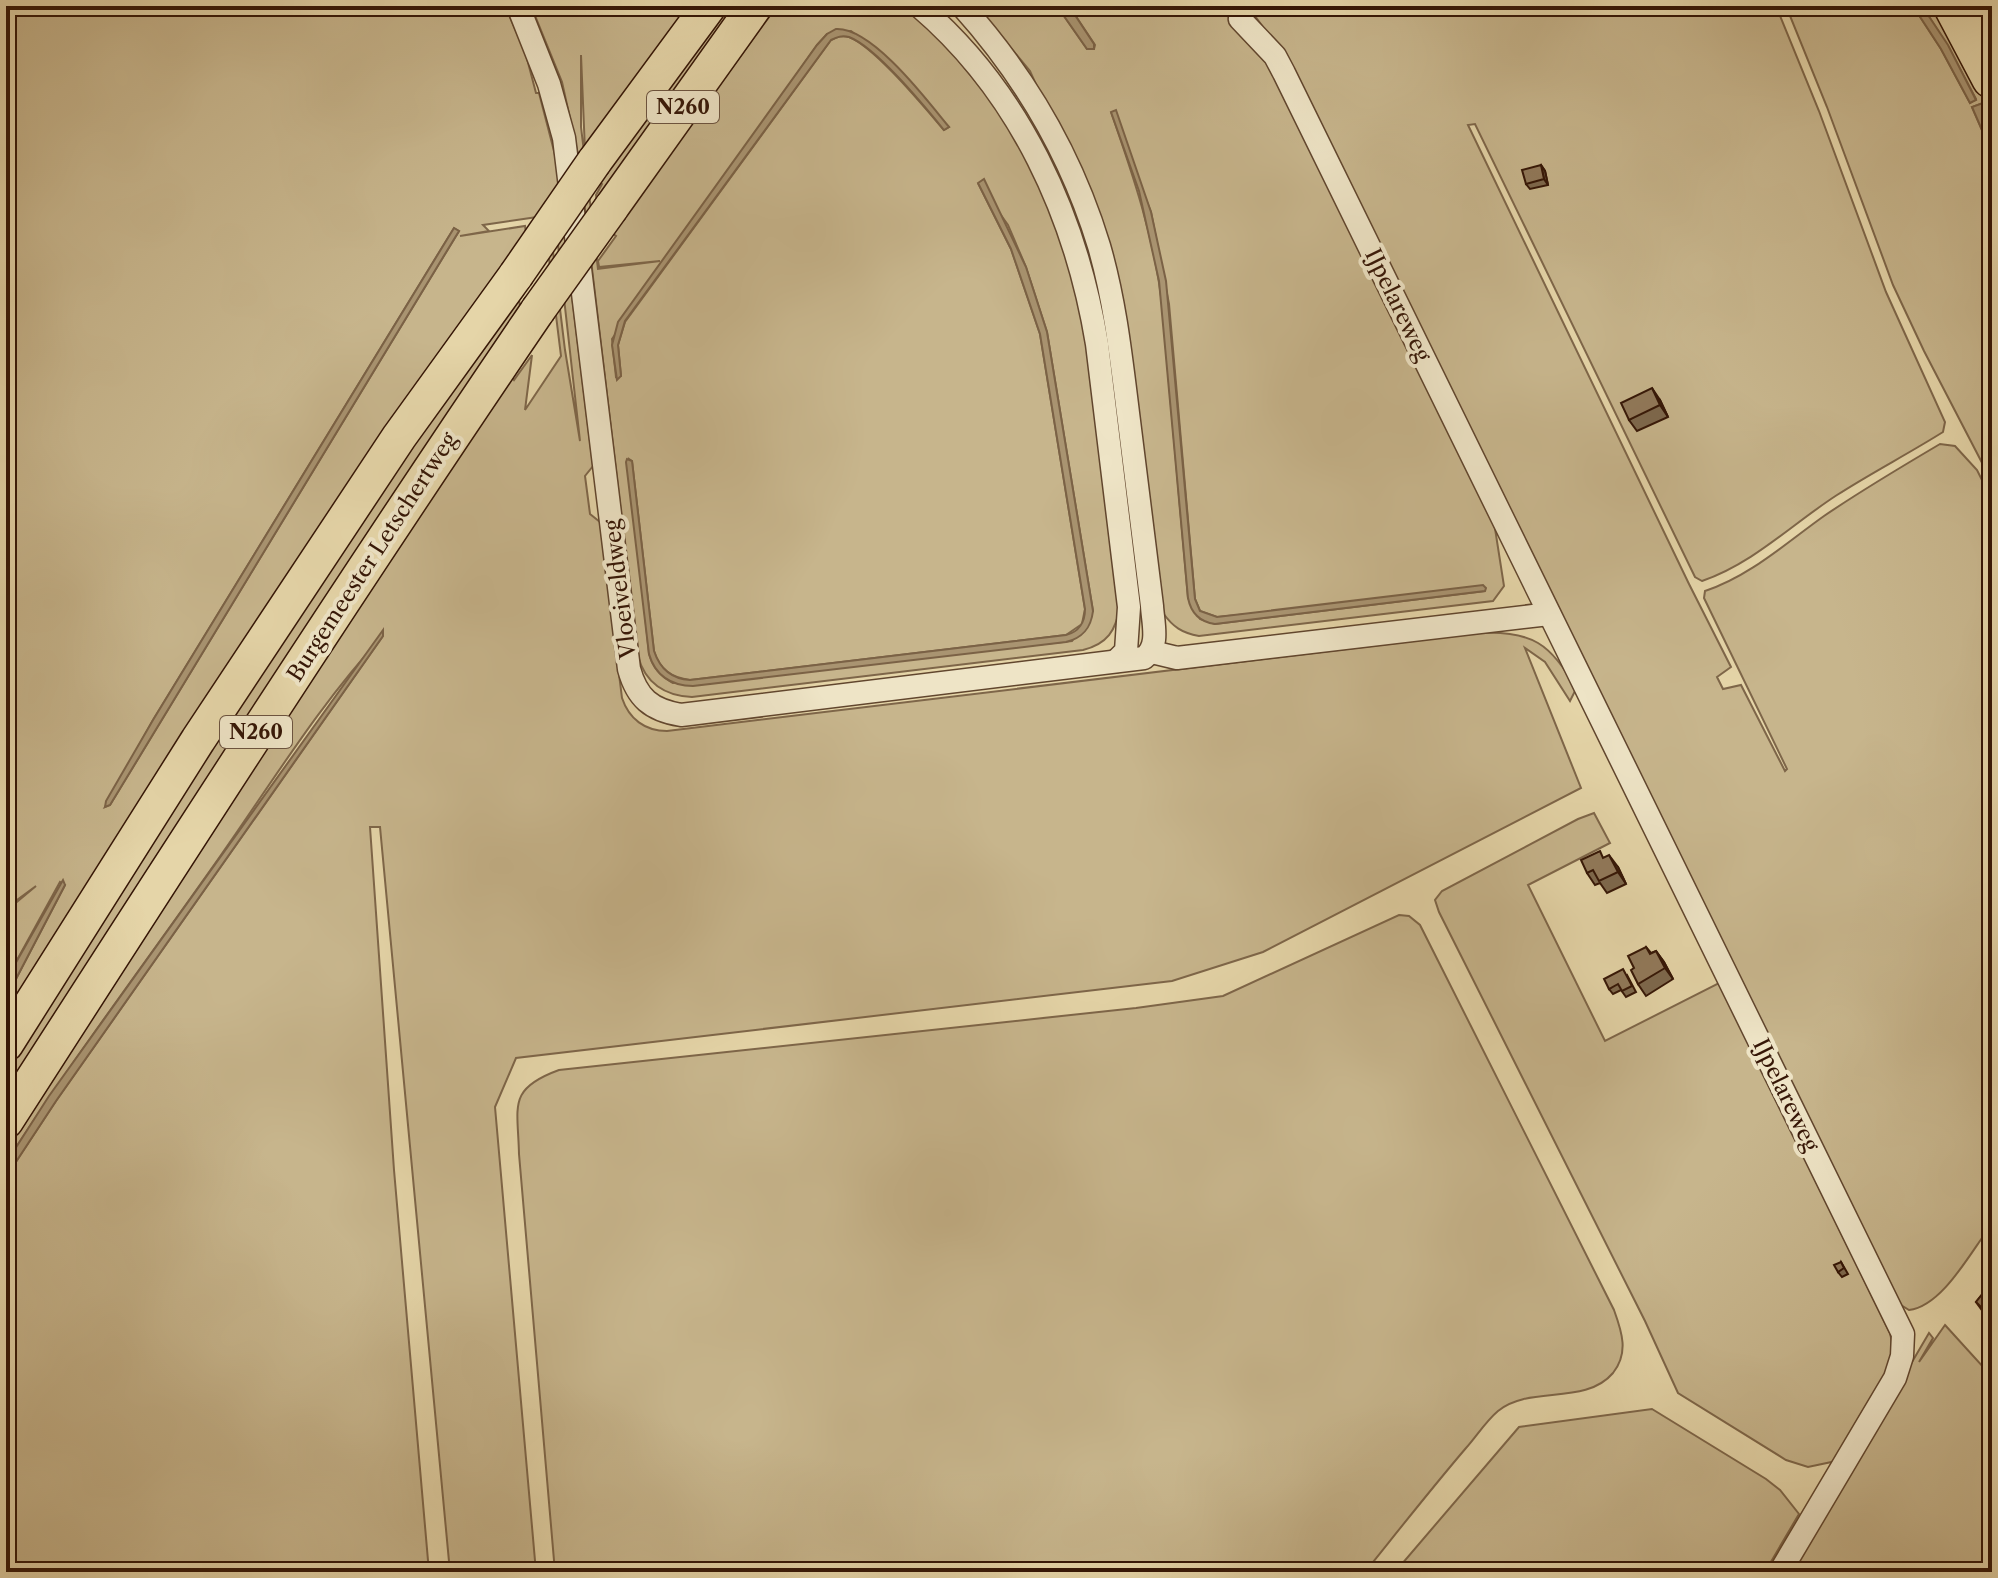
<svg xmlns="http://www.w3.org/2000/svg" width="1998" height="1578" font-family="'Libre Caslon Text',serif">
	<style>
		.green { fill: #c7b58c; stroke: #7e6649; stroke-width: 2; fill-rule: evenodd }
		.water { fill: #a99471; stroke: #7b6246; stroke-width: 2 }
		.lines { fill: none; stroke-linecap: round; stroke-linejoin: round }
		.street-casing { stroke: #61462e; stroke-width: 25 }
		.primary-casing { stroke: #351606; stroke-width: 37 }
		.highway-casing { stroke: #351606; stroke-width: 43 }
		.street { stroke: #eee4c6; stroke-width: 22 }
		.primary { stroke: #e5d5a8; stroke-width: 34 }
		.highway { stroke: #e5d5a8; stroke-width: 40 }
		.primary-bridge-casing { stroke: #351606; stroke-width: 37; stroke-linecap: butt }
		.primary-bridge { stroke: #e5d5a8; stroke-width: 34 }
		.wall { fill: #7d684d; stroke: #351606; stroke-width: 2 }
		.shaded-wall { fill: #66553f; stroke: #351606; stroke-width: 2 }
		.building { fill: #91795a; stroke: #351606; stroke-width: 2 }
		.labels { text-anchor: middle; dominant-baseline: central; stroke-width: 8; stroke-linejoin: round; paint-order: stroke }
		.shield { fill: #eee4c6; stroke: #6c5440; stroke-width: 2 }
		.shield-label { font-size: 20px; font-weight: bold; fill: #351606 }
		.street-label { font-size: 22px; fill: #351606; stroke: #eee4c6 }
	</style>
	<rect width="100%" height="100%" fill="#e5d5a8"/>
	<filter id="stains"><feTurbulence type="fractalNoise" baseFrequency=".0025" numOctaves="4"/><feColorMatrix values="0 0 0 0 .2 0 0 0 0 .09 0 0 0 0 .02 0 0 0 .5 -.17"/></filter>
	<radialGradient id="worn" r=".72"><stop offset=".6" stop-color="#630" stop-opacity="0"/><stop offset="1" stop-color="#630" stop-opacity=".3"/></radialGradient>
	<g class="green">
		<path d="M 6,6 L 505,6 L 525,51 L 536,93 L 539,93 L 562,182 L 559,191 L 593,466 L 585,476 L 590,514 L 600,522 L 622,698 C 629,719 645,731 667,731 L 1479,633 C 1531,630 1552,644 1576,689 L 1570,701 L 1545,662 L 1525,648 L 1581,788 L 1263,952 L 1172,981 L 516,1058 L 495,1107 L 536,1572 L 450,1572 L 380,827 L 370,827 L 394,1170 L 429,1572 L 6,1572 L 6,1177 L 56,1101 L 383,636 C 321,702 273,781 221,855 C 149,958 73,1058 6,1163 L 6,1140 L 148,910 L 509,374 L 514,380 L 532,355 L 525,410 L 561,356 L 543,210 L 537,217 L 483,225 L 489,231 L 460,236 L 525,226 L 526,233 L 6,1033 L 6,998 L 65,885 L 60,882 L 6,980 L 6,911 L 36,886 L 6,908 ZM 553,200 L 580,441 L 565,350 L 547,202 ZM 454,228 L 459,231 L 110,805 L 105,807 L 153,720 Z"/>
		<path d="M 531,6 L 696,6 L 585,151 L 581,55 L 581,127 L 598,269 L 660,261 L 599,267 L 598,261 L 616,236 L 612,233 L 777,6 L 909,6 L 932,28 L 1004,116 L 1049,200 L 1085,318 L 1120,606 C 1116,631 1107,644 1083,650 L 692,697 C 665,696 645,683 638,656 L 579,159 L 562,82 ZM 851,31 L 885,57 L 949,127 L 944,130 C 925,108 874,46 849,37 C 842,35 837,37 831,40 L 625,322 L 618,345 L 621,376 L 616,377 L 612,339 L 817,45 L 827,34 ZM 978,183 L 1008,225 L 1026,267 L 1047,332 L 1093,611 L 1072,641 L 673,683 C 660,676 653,668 649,654 L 629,459 L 632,461 L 654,651 C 660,670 672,678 690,680 L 1066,635 L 1082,624 L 1085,609 L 1040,334 L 1011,249 Z"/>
		<polygon points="722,6 741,6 597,202 596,195 602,184 599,182"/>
		<path d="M 976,6 L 1057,6 L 1087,49 L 1094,49 L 1095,45 L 1069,6 L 1219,6 L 1261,53 L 1274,74 L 1494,522 L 1504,586 L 1493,601 L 1199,636 C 1182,633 1173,627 1163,613 L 1127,336 L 1048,111 L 1030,71 ZM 1111,112 L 1151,212 L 1169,304 L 1195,599 L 1200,611 L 1217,617 L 1485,591 L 1215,624 L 1200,619 L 1188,598 L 1162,304 C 1154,237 1133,175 1111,112 Z"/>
		<path d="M 1255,6 L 1776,6 L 1819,111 L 1886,292 L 1945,422 L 1943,432 C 1908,454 1871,473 1837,495 C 1792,524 1754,563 1702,581 L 1695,577 L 1475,124 L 1468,125 L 1689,584 L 1731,667 L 1717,677 L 1723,689 L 1741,685 L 1785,771 L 1787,769 L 1704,598 L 1705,591 C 1750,576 1786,543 1824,516 C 1862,490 1901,467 1940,444 L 1955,446 L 1977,470 L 1992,500 L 1992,1224 C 1971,1251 1943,1306 1909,1310 L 1901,1305 L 1263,27 L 1255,16 Z"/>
		<polygon points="1786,6 1913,6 1941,49 1970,103 1976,99 1948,46 1922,6 1940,6 1992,107 1992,121 1983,103 1972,107 1992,153 1992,482 1924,351 1893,285 1827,107"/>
		<polygon points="521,293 523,295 519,300 521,312 6,1101 6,1071 114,896 337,554"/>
		<path d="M 1594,813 L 1610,843 L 1528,885 L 1605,1041 L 1719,983 L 1890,1333 C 1901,1372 1855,1428 1836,1461 L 1808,1467 L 1786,1460 L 1678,1393 L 1645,1321 L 1439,912 L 1435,900 L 1442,891 L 1578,819 Z"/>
		<path d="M 1399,915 L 1409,916 L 1420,925 L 1614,1310 C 1622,1332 1629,1353 1613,1373 C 1585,1406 1529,1385 1498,1411 C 1486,1421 1476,1437 1466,1448 C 1431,1489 1398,1531 1365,1572 L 555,1572 L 519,1154 C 518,1106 507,1089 559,1070 L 1136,1008 L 1223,996 Z"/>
		<polygon points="1945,1325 1984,1368 1992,1362 1992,1572 1789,1572 1929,1333 1933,1338 1919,1362"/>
		<polygon points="1652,1409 1766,1479 1780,1490 1799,1514 1765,1572 1395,1572 1519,1427"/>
	</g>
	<g class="water">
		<polygon points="1057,6 1069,6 1094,44 1094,49 1087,49"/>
		<polygon points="1913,6 1922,6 1948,45 1976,100 1970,103 1941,49"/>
		<path d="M 836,29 C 872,27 927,100 949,127 L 944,130 C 925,107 876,47 849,37 C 842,35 837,37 831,40 L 625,321 L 618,345 L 621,376 L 617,380 L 612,345 L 618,322 L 817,45 L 827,34 Z"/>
		<polygon points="1983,103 1992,121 1992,153 1972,107"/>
		<path d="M 1116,110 L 1151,212 L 1166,281 L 1195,599 L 1200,611 L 1217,617 L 1483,585 L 1486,588 L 1485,591 L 1215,624 C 1200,622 1191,613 1188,598 L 1159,281 L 1139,191 L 1111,112 Z"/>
		<path d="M 984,179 L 1026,267 L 1047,332 L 1093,611 C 1091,628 1083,638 1066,642 L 693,686 C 671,686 655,675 649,654 L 626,462 L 627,459 L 632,461 L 654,651 C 660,669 672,679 690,680 L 1066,635 C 1079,632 1085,622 1085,609 L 1040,334 L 1011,249 L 978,183 Z"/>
		<polygon points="454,228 459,231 110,805 105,807 106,801 153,720"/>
		<polygon points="383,630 383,636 56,1101 6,1177 6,1163 49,1096"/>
		<polygon points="63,880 65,885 6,998 6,980"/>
	</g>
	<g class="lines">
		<g class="street-casing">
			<g id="street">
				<path d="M 518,6 L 549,84 L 564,138 L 629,669 C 637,698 651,710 681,715 L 1144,658 C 1160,646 1153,624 1152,606 C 1144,542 1136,477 1128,413 C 1121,357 1115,301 1099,246 C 1072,157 1024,75 962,6"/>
				<path d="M 919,6 C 1020,92 1076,216 1097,344 L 1129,607 L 1126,651 L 1116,661"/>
				<polyline points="1246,6 1240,19 1275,56 1284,73 1903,1334 1902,1356 1895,1378 1780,1572"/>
				<polyline points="1152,652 1177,658 1549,614"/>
			</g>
		</g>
		<g class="primary-casing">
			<g id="primary">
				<polyline points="594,162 709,6"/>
				<polyline points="611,208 755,6"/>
				<polyline points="6,1044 198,740 399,437 516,275"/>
				<path d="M 6,1121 C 181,849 356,577 538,310"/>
			</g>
		</g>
		<g class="highway-casing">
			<polyline id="highway" points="1954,6 1992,78"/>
		</g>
		<use href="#street" class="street"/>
		<use href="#primary" class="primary"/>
		<use href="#highway" class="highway"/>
		<g class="primary-bridge-casing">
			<g id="primary-bridge">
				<polyline points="516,275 594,162"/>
				<polyline points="538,310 611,208"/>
			</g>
		</g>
		<use href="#primary-bridge" class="primary-bridge"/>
	</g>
	<g class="wall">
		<polygon points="1541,165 1545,171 1548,185 1530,189 1526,184"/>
		<polygon points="1660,400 1668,417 1637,431 1629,420"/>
		<polygon points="1604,858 1618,867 1626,884 1607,893 1600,883 1595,885 1587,873"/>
		<polygon points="1646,947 1651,953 1656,951 1664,962 1673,979 1646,996 1638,984 1634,968"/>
		<polygon points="1627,975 1636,992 1626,997 1621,990 1613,994 1609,989"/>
		<polygon points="1841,1262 1848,1274 1842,1277 1838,1272"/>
		<polygon points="1992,1282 1992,1322 1984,1313 1976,1302"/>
	</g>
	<g class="shaded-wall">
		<polygon points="1541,165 1545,171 1548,185 1544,179"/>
		<polygon points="1652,388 1660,400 1668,417 1660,405"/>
		<polygon points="1609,855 1618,867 1626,884 1618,872"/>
		<polygon points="1656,951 1664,962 1673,979 1665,968"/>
	</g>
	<g class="building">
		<polygon points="1541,165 1544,179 1526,184 1522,170"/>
		<polygon points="1652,388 1660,405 1629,420 1621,403"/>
		<polygon points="1600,851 1603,858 1609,855 1618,872 1599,881 1593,870 1587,873 1581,860"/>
		<polygon points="1646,947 1650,954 1656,951 1665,968 1638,984 1631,970 1634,968 1628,956"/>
		<polygon points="1623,969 1632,986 1622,991 1618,984 1609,989 1604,979"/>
		<polygon points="1841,1262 1844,1268 1838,1272 1834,1265"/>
		<polygon points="1992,1282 1992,1314 1990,1316 1976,1302"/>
	</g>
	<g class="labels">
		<g class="shield">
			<rect x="647" y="91" width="72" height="32" rx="6"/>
			<rect x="220" y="716" width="72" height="32" rx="6"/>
		</g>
		<g class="shield-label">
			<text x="683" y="107">N260</text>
			<text x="256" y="732">N260</text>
		</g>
		<g class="street-label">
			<text transform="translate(1398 305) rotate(64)">IJpelareweg</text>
			<text transform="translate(372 557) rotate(-57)">Burgemeester Letschertweg</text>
			<text transform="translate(620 589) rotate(-97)">Vloeiveldweg</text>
			<text transform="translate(1786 1095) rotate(64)">IJpelareweg</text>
		</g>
	</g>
	<rect width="1998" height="1578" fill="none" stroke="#e5d5a8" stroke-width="32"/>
	<rect x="8" y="8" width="1982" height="1562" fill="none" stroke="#351606" stroke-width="4"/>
	<rect x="16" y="16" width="1966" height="1546" fill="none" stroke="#351606" stroke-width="2"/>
	<rect width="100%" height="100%" filter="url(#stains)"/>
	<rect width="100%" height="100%" fill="url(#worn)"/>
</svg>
